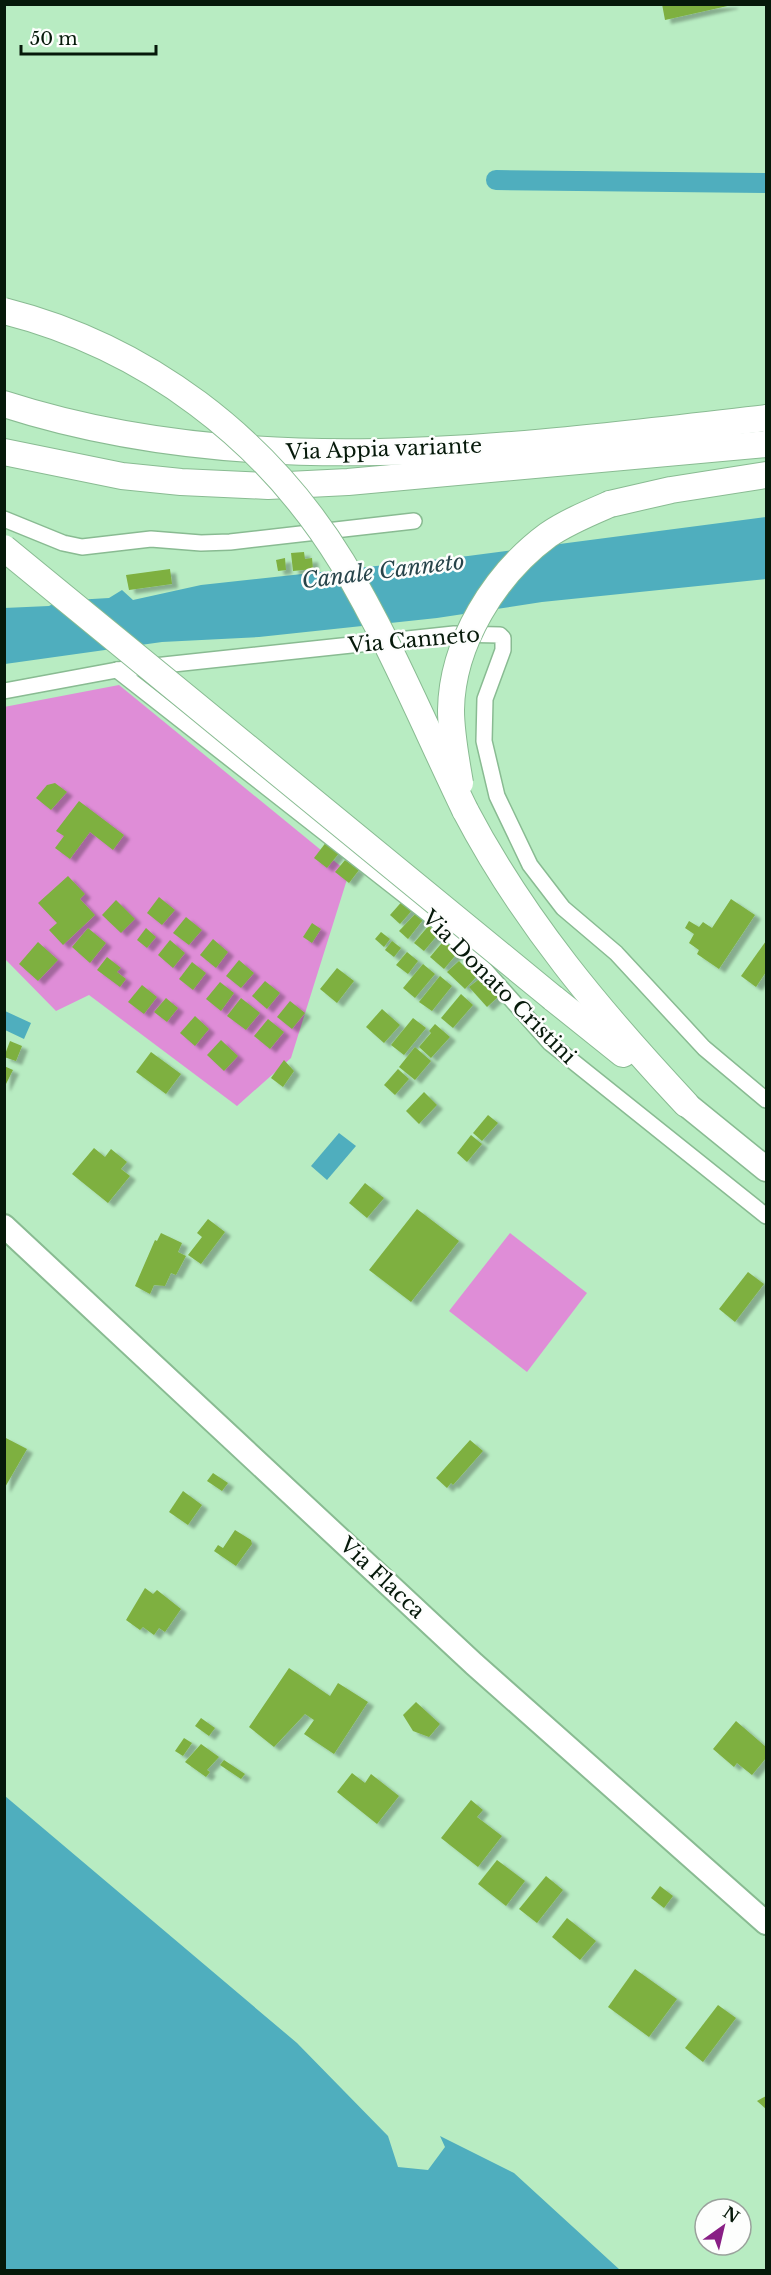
<svg xmlns="http://www.w3.org/2000/svg" width="771" height="2275" font-family="'Libre Baskerville',serif">
	<style>
		.green { fill: #df8dd7 }
		.water { fill: #4faebe }
		.lines { fill: none; stroke-linecap: round; stroke-linejoin: round }
		.canal { stroke: #4faebe; stroke-width: 20 }
		.building { fill: #7eb03f; filter: url(#shadow) }
		.minor-casing { stroke: #89bb92; stroke-width: 18 }
		.secondary-casing { stroke: #89bb92; stroke-width: 26 }
		.primary-casing { stroke: #89bb92; stroke-width: 27 }
		.trunk-casing { stroke: #89bb92; stroke-width: 28 }
		.minor { stroke: #fff; stroke-width: 15 }
		.secondary { stroke: #fff; stroke-width: 22 }
		.primary { stroke: #fff; stroke-width: 24 }
		.trunk { stroke: #fff; stroke-width: 26 }
		.trunk-bridge-casing { stroke: #89bb92; stroke-width: 28; stroke-linecap: butt }
		.trunk-bridge { stroke: #fff; stroke-width: 26 }
		.labels { text-anchor: middle; dominant-baseline: central; stroke-width: 5; stroke-linejoin: round; paint-order: stroke }
		.street-label { font-size: 21px; fill: #06190a; stroke: #fdfefd }
		.water-label { font-size: 22px; font-style: italic; fill: #27444a; stroke: #fdfefd }
	</style>
	<defs>
		<filter id="shadow"><feDropShadow dx="6" dy="4" stdDeviation="1.5" flood-color="#0004"/></filter>
	</defs>
	<rect width="100%" height="100%" fill="#b8ecc2"/>
	<g class="green">
		<polygon points="119,685 349,873 291,1058 237,1106 89,995 56,1011 5,959 4,707"/>
		<polygon points="510,1233 587,1293 527,1372 449,1311"/>
	</g>
	<g class="water">
		<polygon points="766,517 766,579 542,602 437,618 259,637 162,642 5,664 4,608 49,606 58,601 109,598 122,590 133,600 201,585 468,556"/>
		<polygon points="5,1011 31,1023 24,1039 5,1030"/>
		<polygon points="339,1133 356,1146 327,1180 311,1166"/>
		<polygon points="5,1796 297,2043 388,2136 398,2167 428,2170 445,2147 440,2136 514,2173 620,2270 5,2270"/>
	</g>
	<g class="lines">
		<polyline class="canal" points="496,180 766,183"/>
	</g>
	<g class="building">
		<polygon points="662,4 732,4 732,5 665,20"/>
		<polygon points="304,552 305,559 312,558 313,569 293,571 291,553"/>
		<polygon points="285,558 286,570 278,571 276,560"/>
		<polygon points="170,569 172,584 129,590 126,575"/>
		<polygon points="55,783 67,792 51,810 36,798 47,785"/>
		<polygon points="79,801 124,835 113,850 90,832 70,859 55,848 64,836 56,831"/>
		<polygon points="327,841 340,852 327,868 314,858"/>
		<polygon points="345,860 359,870 349,883 335,872"/>
		<polygon points="68,876 85,894 80,899 95,915 63,945 49,930 57,923 38,903"/>
		<polygon points="159,897 175,910 162,925 147,913"/>
		<polygon points="405,898 415,907 400,924 390,915"/>
		<polygon points="731,899 755,915 719,969 697,954 699,950 689,943 694,934 685,928 689,921 699,927 703,922 712,928"/>
		<polygon points="116,900 135,919 121,933 102,915"/>
		<polygon points="419,910 426,916 408,939 399,931"/>
		<polygon points="186,917 202,930 189,945 173,933"/>
		<polygon points="312,923 321,929 312,943 303,937"/>
		<polygon points="430,924 440,932 424,951 414,943"/>
		<polygon points="88,928 106,943 90,963 72,947"/>
		<polygon points="146,928 156,937 147,948 137,940"/>
		<polygon points="381,932 390,939 384,947 375,939"/>
		<polygon points="446,938 460,950 444,969 430,957"/>
		<polygon points="213,939 228,952 216,968 200,955"/>
		<polygon points="170,940 185,953 173,968 158,955"/>
		<polygon points="392,941 401,948 394,957 385,950"/>
		<polygon points="766,941 766,972 756,987 741,976"/>
		<polygon points="38,942 58,960 38,981 19,964"/>
		<polygon points="407,952 418,961 408,974 396,965"/>
		<polygon points="107,957 121,968 117,972 126,979 120,987 97,970"/>
		<polygon points="239,960 254,973 241,988 226,976"/>
		<polygon points="459,961 468,970 471,967 479,974 465,989 447,972"/>
		<polygon points="192,962 206,973 193,990 179,979"/>
		<polygon points="423,964 435,974 415,998 403,988"/>
		<polygon points="337,968 354,981 337,1003 320,989"/>
		<polygon points="440,976 452,986 432,1011 419,1002"/>
		<polygon points="482,977 499,996 487,1007 469,987"/>
		<polygon points="265,981 280,993 267,1009 252,996"/>
		<polygon points="220,982 234,993 221,1011 206,999"/>
		<polygon points="142,985 157,997 144,1014 128,1002"/>
		<polygon points="461,994 473,1005 453,1028 441,1018"/>
		<polygon points="166,998 178,1008 167,1022 154,1012"/>
		<polygon points="241,998 260,1013 246,1030 227,1016"/>
		<polygon points="290,1001 305,1013 292,1029 277,1017"/>
		<polygon points="382,1009 400,1025 384,1043 366,1027"/>
		<polygon points="195,1016 209,1029 195,1046 180,1033"/>
		<polygon points="413,1018 426,1028 404,1055 391,1045"/>
		<polygon points="268,1019 284,1032 270,1049 254,1036"/>
		<polygon points="435,1024 450,1037 431,1058 419,1047 431,1033 429,1031"/>
		<polygon points="221,1040 238,1056 224,1071 207,1055"/>
		<polygon points="10,1041 22,1046 16,1061 4,1057"/>
		<polygon points="415,1047 431,1061 415,1080 399,1067"/>
		<polygon points="151,1052 181,1074 166,1094 136,1072"/>
		<polygon points="284,1060 294,1071 283,1087 271,1078"/>
		<polygon points="4,1066 13,1070 4,1088"/>
		<polygon points="398,1069 409,1079 395,1095 384,1085"/>
		<polygon points="424,1092 437,1105 419,1124 406,1111"/>
		<polygon points="488,1115 498,1123 482,1141 473,1133"/>
		<polygon points="471,1135 482,1144 467,1162 457,1153"/>
		<polygon points="94,1148 105,1157 111,1149 127,1162 121,1169 130,1176 108,1203 72,1174"/>
		<polygon points="365,1183 384,1198 367,1218 349,1203"/>
		<polygon points="417,1209 459,1241 411,1302 369,1270"/>
		<polygon points="208,1219 225,1232 201,1264 188,1255 202,1237 197,1233"/>
		<polygon points="161,1233 182,1243 178,1252 186,1256 176,1275 171,1273 165,1286 154,1285 150,1294 135,1286 155,1240 157,1241"/>
		<polygon points="748,1272 764,1284 735,1322 719,1309"/>
		<polygon points="4,1437 27,1449 4,1489"/>
		<polygon points="470,1440 483,1451 453,1485 451,1483 447,1488 436,1478"/>
		<polygon points="213,1473 228,1483 222,1491 207,1481"/>
		<polygon points="183,1491 202,1505 188,1525 169,1512"/>
		<polygon points="235,1530 251,1540 252,1544 236,1566 214,1551 218,1545 223,1548"/>
		<polygon points="145,1588 153,1594 157,1590 181,1609 165,1632 159,1628 154,1635 143,1627 140,1630 126,1620"/>
		<polygon points="289,1668 330,1696 338,1683 368,1702 334,1754 304,1734 314,1720 305,1714 274,1747 249,1727"/>
		<polygon points="416,1702 440,1724 429,1737 413,1731 403,1715"/>
		<polygon points="201,1718 215,1728 209,1736 195,1726"/>
		<polygon points="736,1721 766,1747 766,1758 752,1775 737,1763 734,1767 713,1749"/>
		<polygon points="184,1738 192,1743 183,1756 175,1751"/>
		<polygon points="201,1744 219,1757 207,1770 210,1772 206,1777 185,1762"/>
		<polygon points="224,1760 245,1774 241,1779 220,1765"/>
		<polygon points="352,1773 365,1783 371,1774 399,1796 377,1824 337,1792"/>
		<polygon points="471,1800 483,1810 477,1817 502,1836 478,1867 441,1838"/>
		<polygon points="497,1860 525,1881 506,1906 478,1884"/>
		<polygon points="546,1876 563,1890 537,1923 519,1909"/>
		<polygon points="660,1886 673,1896 664,1908 651,1898"/>
		<polygon points="567,1918 596,1941 580,1960 552,1937"/>
		<polygon points="635,1969 677,1999 649,2037 608,2007"/>
		<polygon points="718,2005 736,2018 703,2062 685,2048"/>
		<polygon points="766,2096 766,2109 757,2101"/>
	</g>
	<g class="lines">
		<g class="minor-casing">
			<g id="minor">
				<polyline points="4,519 63,543 82,547 151,539 201,543 230,542 414,521"/>
				<polyline points="117,670 436,920 469,952 550,1043 766,1216"/>
				<polyline points="4,691 117,670 454,634 500,635 503,638 503,650 485,699 484,741 497,796 530,865 563,908 616,953 704,1048 766,1100"/>
			</g>
		</g>
		<g class="secondary-casing">
			<polyline id="secondary" points="4,1226 474,1664 766,1923"/>
		</g>
		<g class="primary-casing">
			<polyline id="primary" points="686,1104 766,1169"/>
		</g>
		<g class="trunk-casing">
			<g id="trunk">
				<path d="M 4,404 C 252,484 513,447 766,418"/>
				<polyline points="4,452 122,476 181,482 268,486 348,482 766,444"/>
				<polyline points="610,504 671,490 766,475"/>
				<path d="M 465,810 C 523,921 601,1013 686,1104"/>
				<polyline points="553,998 623,1054"/>
			</g>
		</g>
		<use href="#minor" class="minor"/>
		<use href="#secondary" class="secondary"/>
		<use href="#primary" class="primary"/>
		<use href="#trunk" class="trunk"/>
		<g class="trunk-bridge-casing">
			<g id="trunk-bridge">
				<path d="M 4,311 C 146,347 266,438 342,562 C 389,640 425,727 465,810"/>
				<polyline points="4,548 553,998"/>
				<path d="M 460,783 C 456,759 451,734 451,710 C 452,643 495,574 548,535 C 567,522 589,513 610,504"/>
			</g>
		</g>
		<use href="#trunk-bridge" class="trunk-bridge"/>
	</g>
	<g class="labels">
		<g class="street-label">
			<text transform="translate(384 449) rotate(-2)">Via Appia variante</text>
			<text transform="translate(414 640) rotate(-5)">Via Canneto</text>
			<text transform="translate(499 987) rotate(45)">Via Donato Cristini</text>
			<text transform="translate(382 1578) rotate(43)">Via Flacca</text>
		</g>
		<g class="water-label">
			<text transform="translate(383 571) rotate(-7)">Canale Canneto</text>
		</g>
	</g>
	<rect width="771" height="2275" fill="none" stroke="#06190a" stroke-width="12"/>
	<g transform="translate(723 2227) rotate(34)"><circle r="28" fill="#fdfefd" stroke="#9aa29c" stroke-width="1.5"/>
	<path d="M0-4.5L10 22L0 15L-10 22Z" fill="#891f85"/>
	<text y="-9" font-size="16" font-weight="bold" text-anchor="middle" fill="#06190a">N</text>
	</g>
	<path d="M21 45v9h135v-9" fill="none" stroke="#06190a" stroke-width="3"/>
	<text x="30" y="45" font-size="18" fill="#06190a" stroke="#fdfefd" stroke-width="4.5" paint-order="stroke">50 m</text>
</svg>
